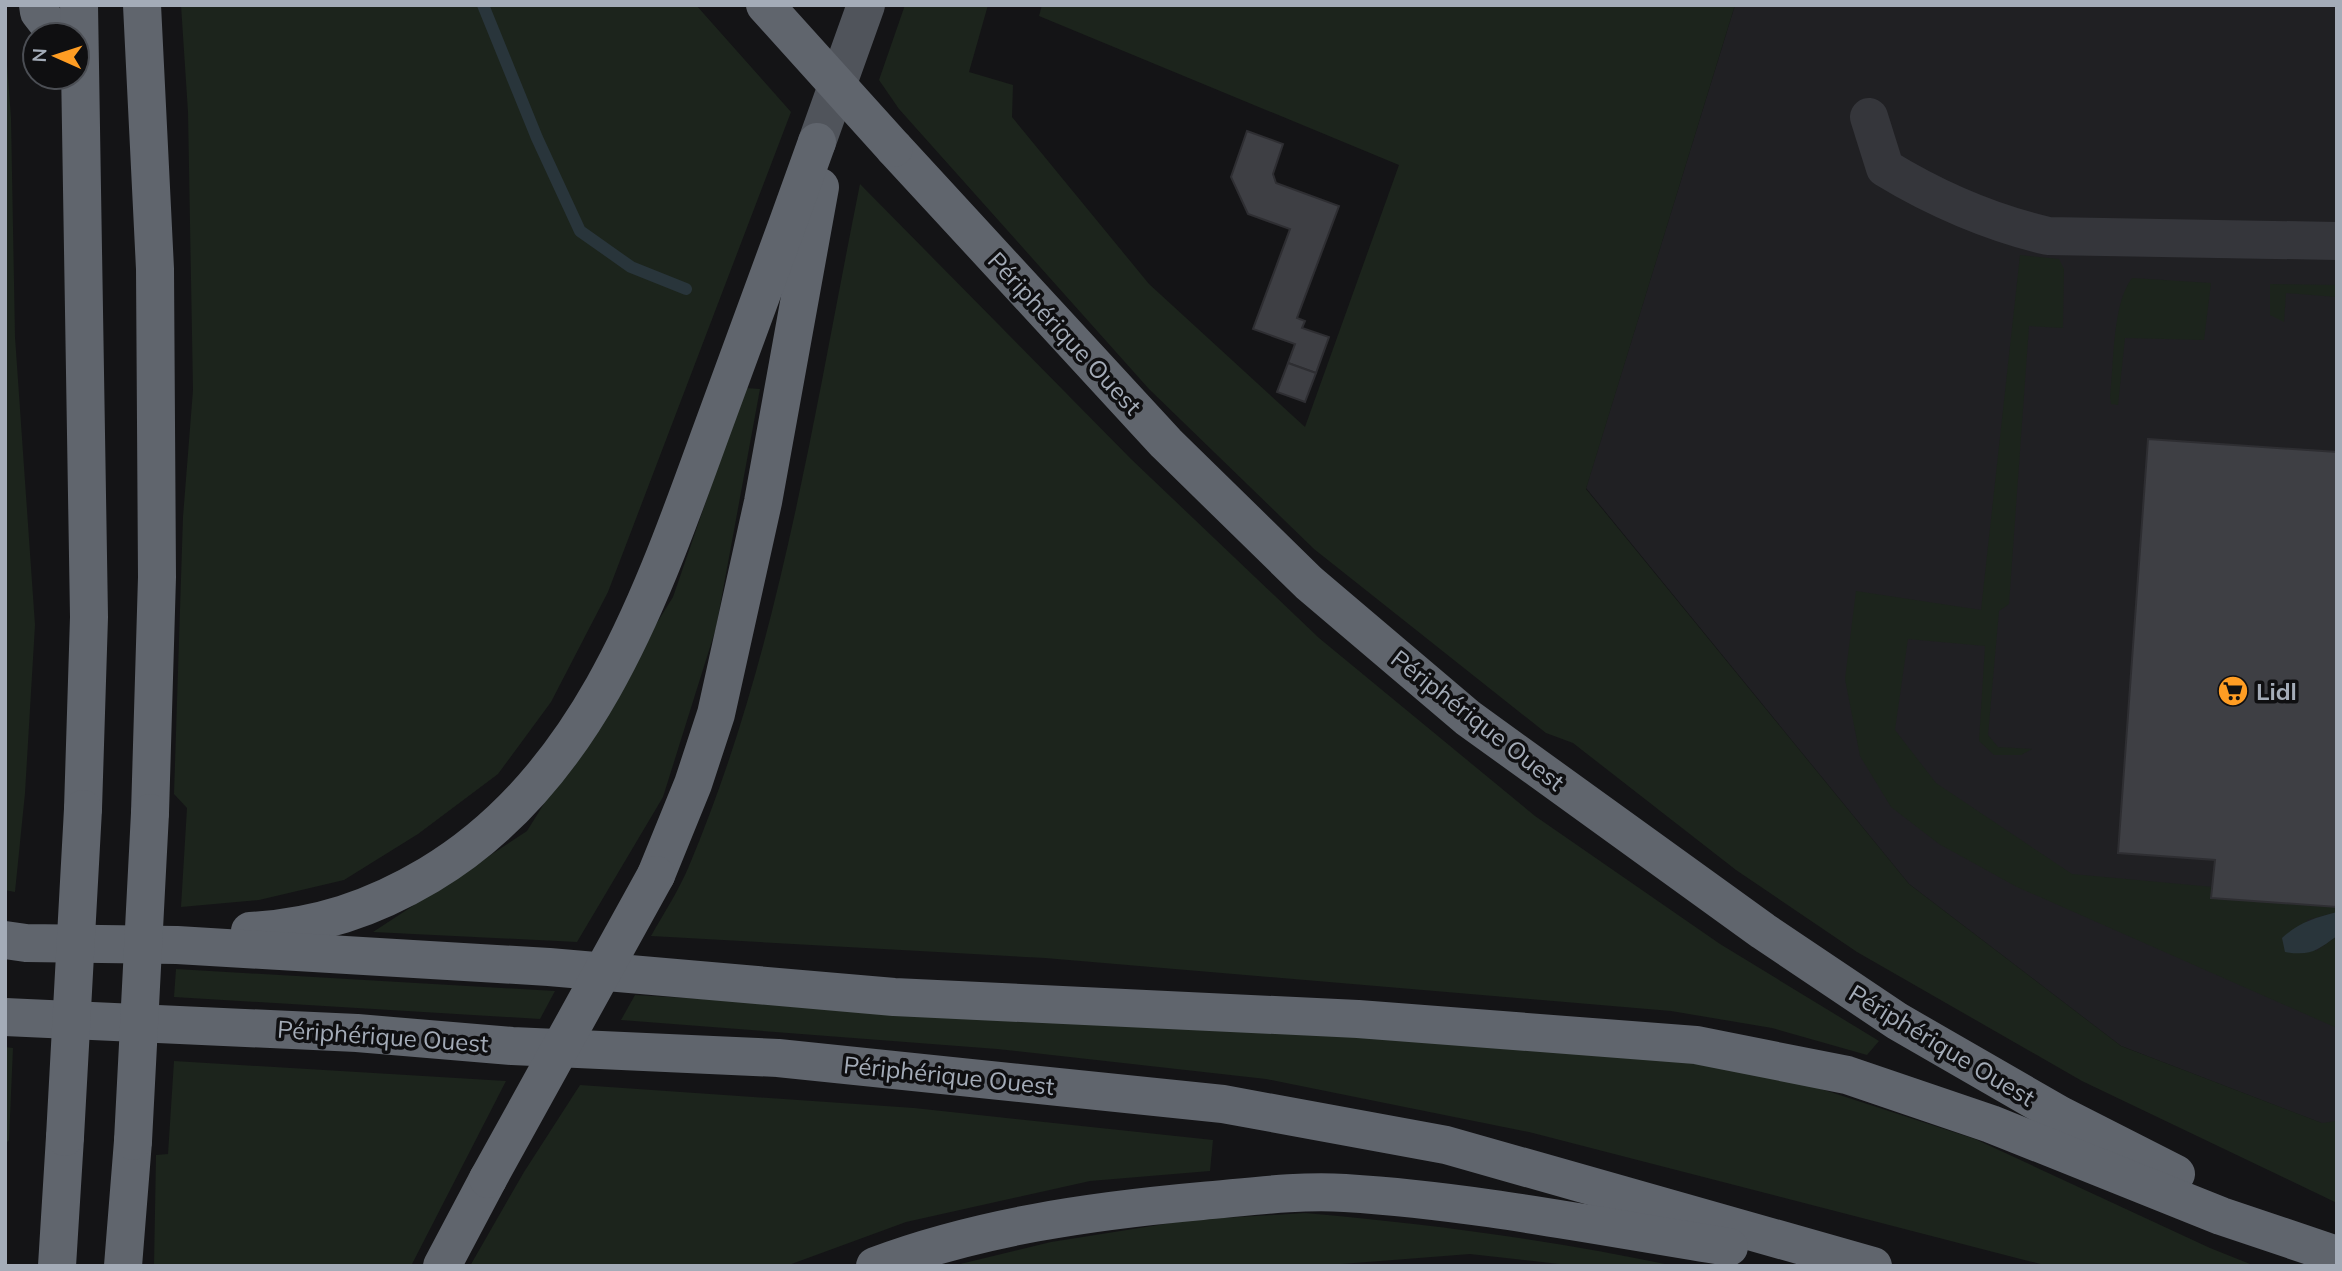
<svg xmlns="http://www.w3.org/2000/svg" width="2342" height="1271" font-family="Mulish,sans-serif">
	<style>
		.built { fill: #202023 }
		.green { fill: #1c241c }
		.water { fill: #29353b }
		.lines { fill: none; stroke-linecap: round; stroke-linejoin: round }
		.stream { stroke: #29353b; stroke-width: 12 }
		.building { fill: #3e3f44; stroke: #2e2e32; stroke-width: 2 }
		.minor { stroke: #35363b; stroke-width: 38 }
		.major { stroke: #50545b; stroke-width: 38 }
		.highway { stroke: #60656d; stroke-width: 38 }
		.highway-bridge { stroke: #60656d; stroke-width: 38 }
		.labels { text-anchor: middle; dominant-baseline: central; stroke-width: 7; stroke-linejoin: round; paint-order: stroke }
		.street-label { font-size: 24px; fill: #a4acb8; stroke: #0f0f11 }
		.poi-label { font-size: 24px; font-weight: bold; fill: #a4acb8; stroke: #0f0f11; text-anchor: start }
	</style>
	<rect width="100%" height="100%" fill="#141416"/>
	<polygon class="built" points="1735,5 2337,5 2337,1129 2121,1046 1909,884 1586,488"/>
	<g class="green">
		<polygon points="181,5 696,5 791,112 608,592 551,702 498,774 418,834 344,880 259,900 181,907 187,808 174,794 183,517 193,390 188,112"/>
		<polygon points="905,5 988,5 969,72 1013,85 1012,117 1149,284 1305,427 1399,165 1039,16 1042,5 1735,5 1586,489 1909,884 2121,1046 2322,1123 2337,1121 2337,1203 2082,1081 1857,952 1736,870 1573,743 1546,733 1314,549 1149,389 899,109 879,80"/>
		<polygon points="5,37 11,118 15,337 35,625 25,793 15,892 5,890"/>
		<path d="M 860,184 L 1131,459 L 1319,638 L 1535,816 L 1720,944 L 1879,1041 L 1867,1055 L 1772,1028 L 1671,1011 L 1045,958 L 651,936 C 664,913 679,890 689,866 C 780,650 814,412 860,184 Z"/>
		<polygon points="2020,255 2059,259 2064,269 2063,328 2029,326 2009,604 1999,611 1988,735 1998,747 2032,749 2021,755 1994,755 1979,741 1985,646 1908,639 1895,730 1936,783 2072,874 2213,887 2212,898 2337,907 2337,912 2307,920 2316,951 2337,936 2337,1028 2017,887 1939,844 1891,807 1860,756 1845,679 1856,591 1981,610"/>
		<path d="M 2132,278 L 2211,283 L 2204,340 L 2125,338 L 2118,405 L 2111,404 L 2110,397 C 2114,364 2112,304 2132,278 Z"/>
		<polygon points="2270,284 2337,285 2337,297 2286,293 2284,322 2270,315"/>
		<polygon points="745,388 760,389 716,628 663,797 577,942 373,932 527,831 673,597"/>
		<polygon points="176,969 555,991 540,1019 174,997"/>
		<polygon points="635,995 1694,1056 1818,1088 1975,1139 2210,1248 2255,1266 2048,1266 1529,1132 1266,1079 997,1049 621,1020"/>
		<polygon points="5,1047 13,1048 9,1140 5,1144"/>
		<polygon points="174,1061 506,1081 411,1266 154,1266 156,1155 168,1154"/>
		<polygon points="580,1085 914,1108 1213,1140 1210,1171 1090,1181 906,1222 786,1266 470,1266 524,1172"/>
		<path d="M 1305,1213 C 1430,1224 1553,1240 1675,1266 L 1577,1266 L 1470,1254 L 1316,1266 L 952,1266 L 1051,1242 L 1190,1220 Z"/>
	</g>
	<path class="water" d="M 2337,912 L 2337,936 C 2316,951 2311,956 2285,952 L 2282,938 C 2299,922 2315,918 2337,912 Z"/>
	<g class="lines">
		<polyline class="stream" points="483,5 537,138 580,231 631,267 686,289"/>
	</g>
	<g class="building">
		<polygon points="1247,131 1283,144 1273,174 1276,183 1339,206 1297,318 1305,321 1302,328 1329,337 1316,373 1288,363 1295,344 1253,329 1290,229 1248,214 1231,177"/>
		<polygon points="1288,363 1316,373 1305,402 1277,392"/>
		<polygon points="2148,439 2337,452 2337,907 2211,898 2215,860 2118,853"/>
	</g>
	<g class="lines">
		<path class="minor" d="M 1869,117 L 1885,168 C 1934,198 1992,223 2048,236 L 2337,241"/>
		<polyline class="major" points="817,142 866,5"/>
		<g class="highway">
			<polyline points="38,5 39,12 57,35"/>
			<polyline points="79,5 89,617 83,809"/>
			<polyline points="142,5 155,269 157,577 150,813"/>
			<polyline points="894,148 1166,443 1309,583 1468,718 1763,931 1897,1021 2060,1115 2176,1174"/>
			<polyline points="656,875 693,784 716,714 763,502 820,187"/>
			<path d="M 250,931 C 317,927 372,909 429,875 C 588,780 650,600 710,435 C 746,338 782,240 817,142"/>
			<polyline points="5,940 26,943 177,945 549,967 894,997 1358,1019 1696,1045 1847,1075 1991,1124 2221,1216 2337,1255"/>
			<polyline points="5,1017 357,1033 512,1046 778,1058 1223,1104 1446,1145 1873,1266"/>
			<polyline points="57,1266 65,1137"/>
			<polyline points="123,1266 133,1141"/>
			<polyline points="442,1266 488,1179"/>
			<path d="M 875,1266 C 979,1227 1091,1211 1202,1201 C 1248,1197 1298,1190 1345,1193 C 1474,1201 1602,1227 1729,1247"/>
		</g>
		<g class="highway-bridge">
			<polyline points="765,5 894,148"/>
			<polyline points="65,1137 83,809"/>
			<polyline points="133,1141 150,813"/>
			<polyline points="488,1179 656,875"/>
		</g>
	</g>
	<defs>
		<g id="supermarket-disc" transform="scale(1.575)"><circle r="9.5" fill="#ff9d23" stroke="#0f0f11"/><path d="M-6-5.5h2.5l.6 2H6L4.5 2H-2.5L-4.4-4H-6ZM-1.5 3.2a1.3 1.3 0 1 0 .1 0ZM3 3.2a1.3 1.3 0 1 0 .1 0Z" fill="#111"/></g>
	</defs>
	<g fill-rule="evenodd">
		<use href="#supermarket-disc" x="2233" y="691"/>
	</g>
	<g class="labels">
		<g class="street-label">
			<text transform="translate(1065 333) rotate(47)">Périphérique Ouest</text>
			<text transform="translate(1478 720) rotate(38)">Périphérique Ouest</text>
			<text transform="translate(383 1036) rotate(4)">Périphérique Ouest</text>
			<text transform="translate(1942 1045) rotate(31)">Périphérique Ouest</text>
			<text transform="translate(949 1075) rotate(6)">Périphérique Ouest</text>
		</g>
		<g class="poi-label">
			<text x="2256" y="691">Lidl</text>
		</g>
	</g>
	<rect width="2342" height="1271" fill="none" stroke="#a4acb8" stroke-width="14"/>
	<g transform="translate(56 56) rotate(273)"><circle r="33" fill="#0f0f11" stroke="#4b4e54" stroke-width="2"/>
	<path d="M0-5L12 26L0 18L-12 26Z" fill="#ff9d23"/>
	<text y="-10" font-size="19" font-weight="bold" text-anchor="middle" fill="#a4acb8">N</text>
	</g>
</svg>
